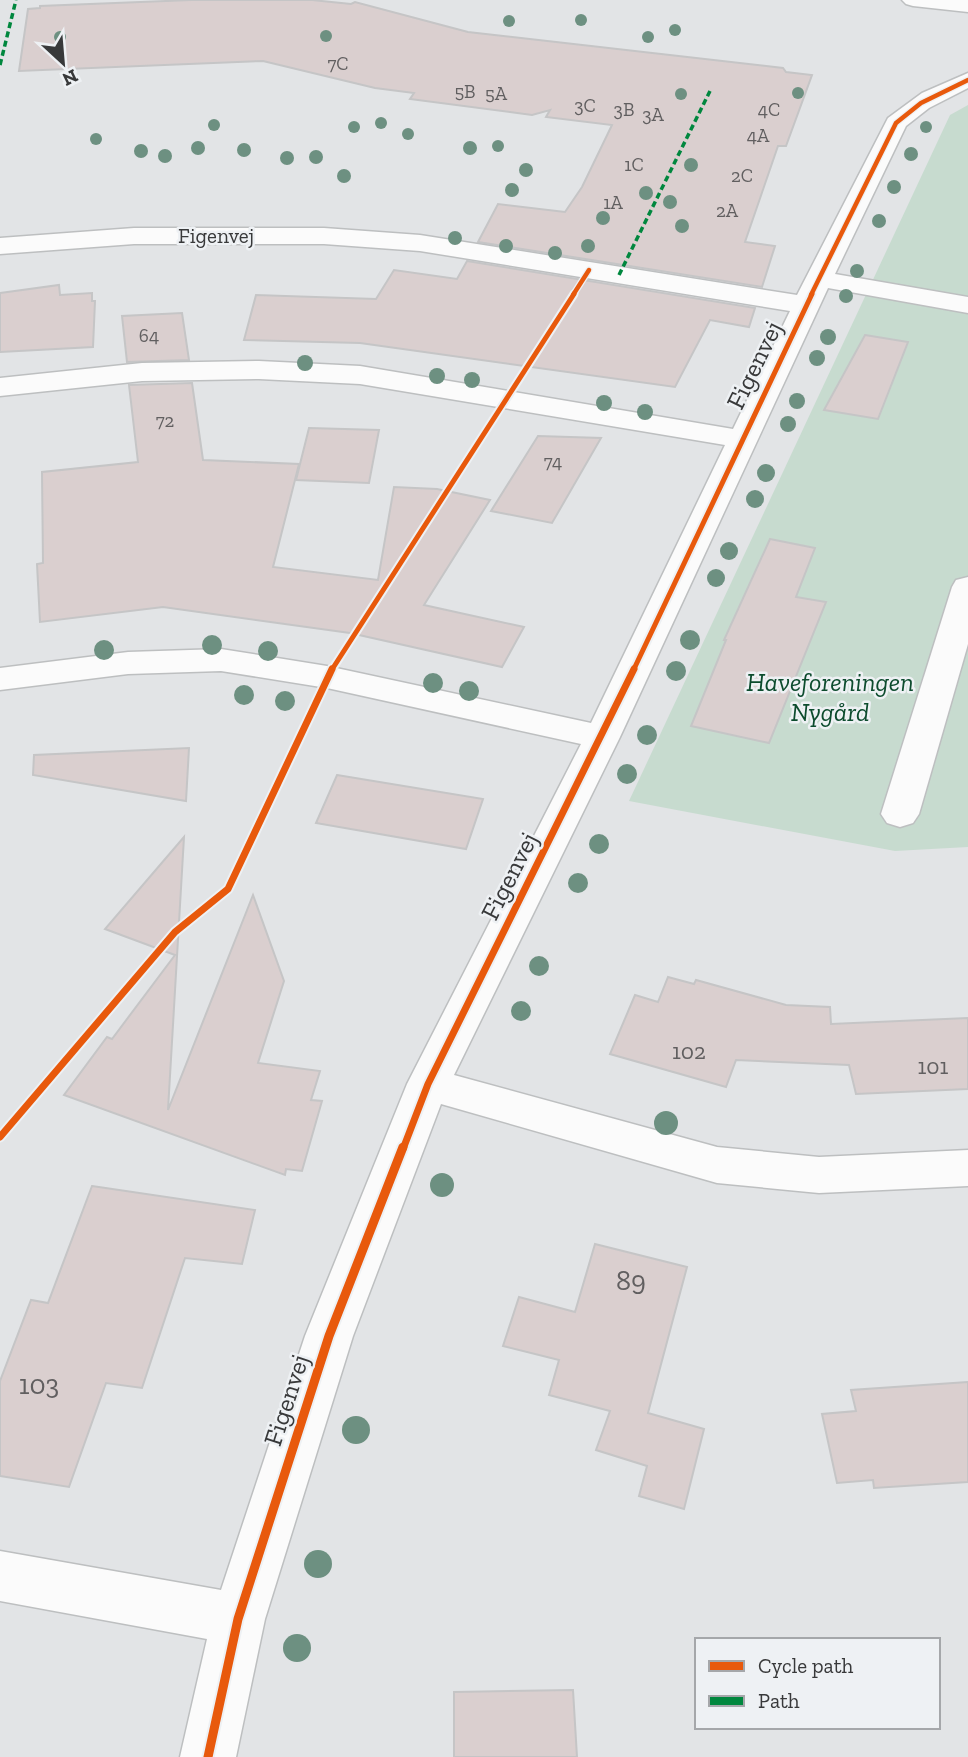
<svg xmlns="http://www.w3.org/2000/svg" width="968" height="1757" font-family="'Zilla Slab',serif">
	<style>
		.green { fill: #c7dbcf }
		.building { fill: #dacfcf; stroke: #c5c5c6; stroke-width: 2 }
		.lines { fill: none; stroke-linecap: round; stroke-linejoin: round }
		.minor-casing { stroke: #bdbfc0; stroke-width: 3 }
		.minor { fill: #fbfbfb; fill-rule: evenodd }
		.quiet { stroke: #00873e; stroke-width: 3.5; stroke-dasharray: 6 3.5; stroke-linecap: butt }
		.cycleway-far3-casing { stroke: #eef1f4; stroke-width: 7 }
		.cycleway-far2-casing { stroke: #eef1f4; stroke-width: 9 }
		.cycleway-far1-casing { stroke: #eef1f4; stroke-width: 11 }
		.cycleway-casing { stroke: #eef1f4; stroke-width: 13 }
		.cycleway-far3 { stroke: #e8590c; stroke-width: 4.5 }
		.cycleway-far2 { stroke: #e8590c; stroke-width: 5 }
		.cycleway-far1 { stroke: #e8590c; stroke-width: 7 }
		.cycleway { stroke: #e8590c; stroke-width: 9 }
		.tree { fill: #6d9081 }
		.labels { text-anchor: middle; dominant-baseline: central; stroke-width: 5; stroke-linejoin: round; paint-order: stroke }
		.far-number-label { font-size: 19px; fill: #615f60 }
		.far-street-label { font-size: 21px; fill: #38393a; stroke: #eef1f4 }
		.number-label { font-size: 23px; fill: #615f60 }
		.street-label { font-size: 26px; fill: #38393a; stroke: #eef1f4 }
		.park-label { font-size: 26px; font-style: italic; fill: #0d4c2e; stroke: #eef1f4 }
		.near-number-label { font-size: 28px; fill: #615f60 }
	</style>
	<rect width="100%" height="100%" fill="#e2e4e6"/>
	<polygon class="green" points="968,105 968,847 895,851 629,801 950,115"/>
	<g class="building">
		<polygon points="191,0 312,0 351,4 355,2 468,32 783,68 786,72 812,75 786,146 778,146 745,242 775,246 762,287 478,242 498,204 565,212 582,187 612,125 546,117 550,110 532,115 410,99 414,93 375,88 263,61 19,71 28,9 40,8 40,6"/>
		<polygon points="467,261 755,308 749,327 710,320 675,387 360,343 244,340 256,295 376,299 394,270 457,279"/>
		<polygon points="59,285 60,295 92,293 92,301 95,301 93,347 0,352 0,293"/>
		<polygon points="182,313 189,360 127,362 122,316"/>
		<polygon points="865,335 908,342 878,419 824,410"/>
		<polygon points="192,383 203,460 299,464 273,567 378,580 394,487 437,489 490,500 424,605 524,627 502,667 350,633 163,607 40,622 37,564 43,563 42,472 138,462 129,385"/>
		<polygon points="309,428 379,430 369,483 296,480"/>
		<polygon points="538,436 601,438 552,523 491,511"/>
		<polygon points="770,539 815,548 796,597 826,602 769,743 691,726 726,640 724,640"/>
		<polygon points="189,748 186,801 33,775 34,755"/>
		<polygon points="337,775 483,799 466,849 316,823"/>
		<polygon points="184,837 168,1110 253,895 284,981 258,1063 320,1071 311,1100 322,1101 302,1171 286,1169 285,1175 64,1095 107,1037 112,1039 175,955 105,929"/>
		<polygon points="668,977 694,984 696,980 786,1005 830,1007 831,1024 968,1018 968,1089 856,1094 849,1065 736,1060 726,1087 610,1054 635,995 658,1002"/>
		<polygon points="92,1186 255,1210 242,1264 185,1258 142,1388 106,1383 69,1487 0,1476 0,1381 31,1300 48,1303"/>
		<polygon points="595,1244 687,1267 648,1413 704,1429 684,1509 639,1496 647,1466 596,1450 610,1411 549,1395 559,1360 503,1346 519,1297 575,1312"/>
		<polygon points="968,1382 968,1482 874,1488 873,1480 837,1483 822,1414 856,1411 851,1390"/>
		<polygon points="573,1690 577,1757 454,1757 454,1692"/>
	</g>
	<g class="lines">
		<g class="minor-casing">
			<g id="minor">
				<polygon points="902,0 968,0 968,12 913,6 906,4"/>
				<polygon points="968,73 968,88 929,108 906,126 835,274 968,297 968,313 828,288 620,737 454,1075 717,1147 819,1157 968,1150 968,1186 819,1193 717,1183 441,1104 353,1336 265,1619 236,1757 180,1757 207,1639 0,1601 0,1551 221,1590 305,1336 407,1084 581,744 327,688 221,671 128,674 0,690 0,668 128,652 221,649 327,666 591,723 725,445 360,384 259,379 142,381 0,396 0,378 142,363 259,361 360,366 733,429 790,311 420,251 324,244 134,244 0,254 0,238 134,228 324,228 420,235 797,295 888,118 922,93"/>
				<polygon points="968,577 968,644 919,814 913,823 900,827 887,823 881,814 952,587 956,580"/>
			</g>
		</g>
		<use href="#minor" class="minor"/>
		<g class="quiet">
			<polyline points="0,65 16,0"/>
			<polyline points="619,275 710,91"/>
		</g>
		<g class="cycleway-far3-casing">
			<g id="cycleway-far3">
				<polyline points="573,295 589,270"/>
				<polyline points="811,295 896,123 921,103 968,80"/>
			</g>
		</g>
		<g class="cycleway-far2-casing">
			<g id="cycleway-far2">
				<polyline points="331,671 574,294"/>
				<polyline points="633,671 812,294"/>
			</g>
		</g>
		<g class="cycleway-far1-casing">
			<g id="cycleway-far1">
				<polyline points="0,1137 175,932 228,889 332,669"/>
				<polyline points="403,1149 428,1084 634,669"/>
			</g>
		</g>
		<g class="cycleway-casing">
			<polyline id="cycleway" points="208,1757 238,1619 329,1336 403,1147"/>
		</g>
		<use href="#cycleway-far3" class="cycleway-far3"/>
		<use href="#cycleway-far2" class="cycleway-far2"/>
		<use href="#cycleway-far1" class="cycleway-far1"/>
		<use href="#cycleway" class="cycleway"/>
	</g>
	<g class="tree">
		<circle cx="581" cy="20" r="6"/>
		<circle cx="509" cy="21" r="6"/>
		<circle cx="675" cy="30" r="6"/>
		<circle cx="326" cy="36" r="6"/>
		<circle cx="60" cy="37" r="6"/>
		<circle cx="648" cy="37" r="6"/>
		<circle cx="798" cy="93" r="6"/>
		<circle cx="681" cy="94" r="6"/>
		<circle cx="381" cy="123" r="6"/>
		<circle cx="214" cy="125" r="6"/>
		<circle cx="354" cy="127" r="6"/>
		<circle cx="926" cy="127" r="6"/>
		<circle cx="408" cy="134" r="6"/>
		<circle cx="96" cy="139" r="6"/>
		<circle cx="498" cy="146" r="6"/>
		<circle cx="198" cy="148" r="7"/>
		<circle cx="470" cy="148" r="7"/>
		<circle cx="244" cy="150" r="7"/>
		<circle cx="141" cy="151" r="7"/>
		<circle cx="911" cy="154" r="7"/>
		<circle cx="165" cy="156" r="7"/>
		<circle cx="316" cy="157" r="7"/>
		<circle cx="287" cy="158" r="7"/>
		<circle cx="691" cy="165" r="7"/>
		<circle cx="526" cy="170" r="7"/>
		<circle cx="344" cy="176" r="7"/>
		<circle cx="894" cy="187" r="7"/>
		<circle cx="512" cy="190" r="7"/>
		<circle cx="646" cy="193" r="7"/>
		<circle cx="670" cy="202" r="7"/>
		<circle cx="603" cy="218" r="7"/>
		<circle cx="879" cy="221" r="7"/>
		<circle cx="682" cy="226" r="7"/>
		<circle cx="455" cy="238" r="7"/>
		<circle cx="506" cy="246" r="7"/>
		<circle cx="588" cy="246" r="7"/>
		<circle cx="555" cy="253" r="7"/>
		<circle cx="857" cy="271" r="7"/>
		<circle cx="846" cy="296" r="7"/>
		<circle cx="828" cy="337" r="8"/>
		<circle cx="817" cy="358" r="8"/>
		<circle cx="305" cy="363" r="8"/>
		<circle cx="437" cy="376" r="8"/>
		<circle cx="472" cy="380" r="8"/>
		<circle cx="797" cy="401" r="8"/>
		<circle cx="604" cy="403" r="8"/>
		<circle cx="645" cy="412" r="8"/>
		<circle cx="788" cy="424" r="8"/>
		<circle cx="766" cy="473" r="9"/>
		<circle cx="755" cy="499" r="9"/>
		<circle cx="729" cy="551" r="9"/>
		<circle cx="716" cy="578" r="9"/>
		<circle cx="690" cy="640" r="10"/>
		<circle cx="212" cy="645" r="10"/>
		<circle cx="104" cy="650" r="10"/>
		<circle cx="268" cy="651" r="10"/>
		<circle cx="676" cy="671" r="10"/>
		<circle cx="433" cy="683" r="10"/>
		<circle cx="469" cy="691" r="10"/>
		<circle cx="244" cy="695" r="10"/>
		<circle cx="285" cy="701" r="10"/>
		<circle cx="647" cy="735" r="10"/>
		<circle cx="627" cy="774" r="10"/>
		<circle cx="599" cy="844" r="10"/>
		<circle cx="578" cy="883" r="10"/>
		<circle cx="539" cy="966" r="10"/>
		<circle cx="521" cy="1011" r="10"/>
		<circle cx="666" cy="1123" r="12"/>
		<circle cx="442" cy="1185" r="12"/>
		<circle cx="356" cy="1430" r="14"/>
		<circle cx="318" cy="1564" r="14"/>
		<circle cx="297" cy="1648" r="14"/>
	</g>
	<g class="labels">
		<g class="far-number-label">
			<text x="338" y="63">7C</text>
			<text x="465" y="91">5B</text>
			<text x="496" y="93">5A</text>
			<text x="585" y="105">3C</text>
			<text x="624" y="109">3B</text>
			<text x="769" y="109">4C</text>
			<text x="653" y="114">3A</text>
			<text x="758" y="135">4A</text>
			<text x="634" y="164">1C</text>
			<text x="742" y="175">2C</text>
			<text x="613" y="202">1A</text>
			<text x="727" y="210">2A</text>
			<text x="149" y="335">64</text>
			<text x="165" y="420">72</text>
			<text x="553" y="461">74</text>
		</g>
		<g class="far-street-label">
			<text x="216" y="235">Figenvej</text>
		</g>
		<g class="number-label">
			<text x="689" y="1051">102</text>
			<text x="933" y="1066">101</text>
		</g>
		<g class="street-label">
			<text transform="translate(754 365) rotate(-64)">Figenvej</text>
			<text transform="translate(509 876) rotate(-63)">Figenvej</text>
			<text transform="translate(286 1400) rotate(-72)">Figenvej</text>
		</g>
		<g class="park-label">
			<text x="830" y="682">Haveforeningen<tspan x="830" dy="30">Nygård</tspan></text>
		</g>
		<g class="near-number-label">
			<text x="631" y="1280">89</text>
			<text x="39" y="1384">103</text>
		</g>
	</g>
	<rect x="695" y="1638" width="245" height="91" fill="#eef1f4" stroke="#a5a7aa" stroke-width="2"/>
	<rect x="709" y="1661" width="35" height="10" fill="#e8590c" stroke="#a5a7aa" stroke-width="2"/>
	<text x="758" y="1673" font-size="21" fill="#38393a">Cycle path</text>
	<rect x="709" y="1696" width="35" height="10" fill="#00873e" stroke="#a5a7aa" stroke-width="2"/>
	<text x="758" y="1708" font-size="21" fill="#38393a">Path</text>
	<g transform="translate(63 63) rotate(154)" stroke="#eef1f4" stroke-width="5" paint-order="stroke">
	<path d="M0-5L12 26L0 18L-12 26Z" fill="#38393a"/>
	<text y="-10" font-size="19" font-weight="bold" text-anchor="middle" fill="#38393a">N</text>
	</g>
</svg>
